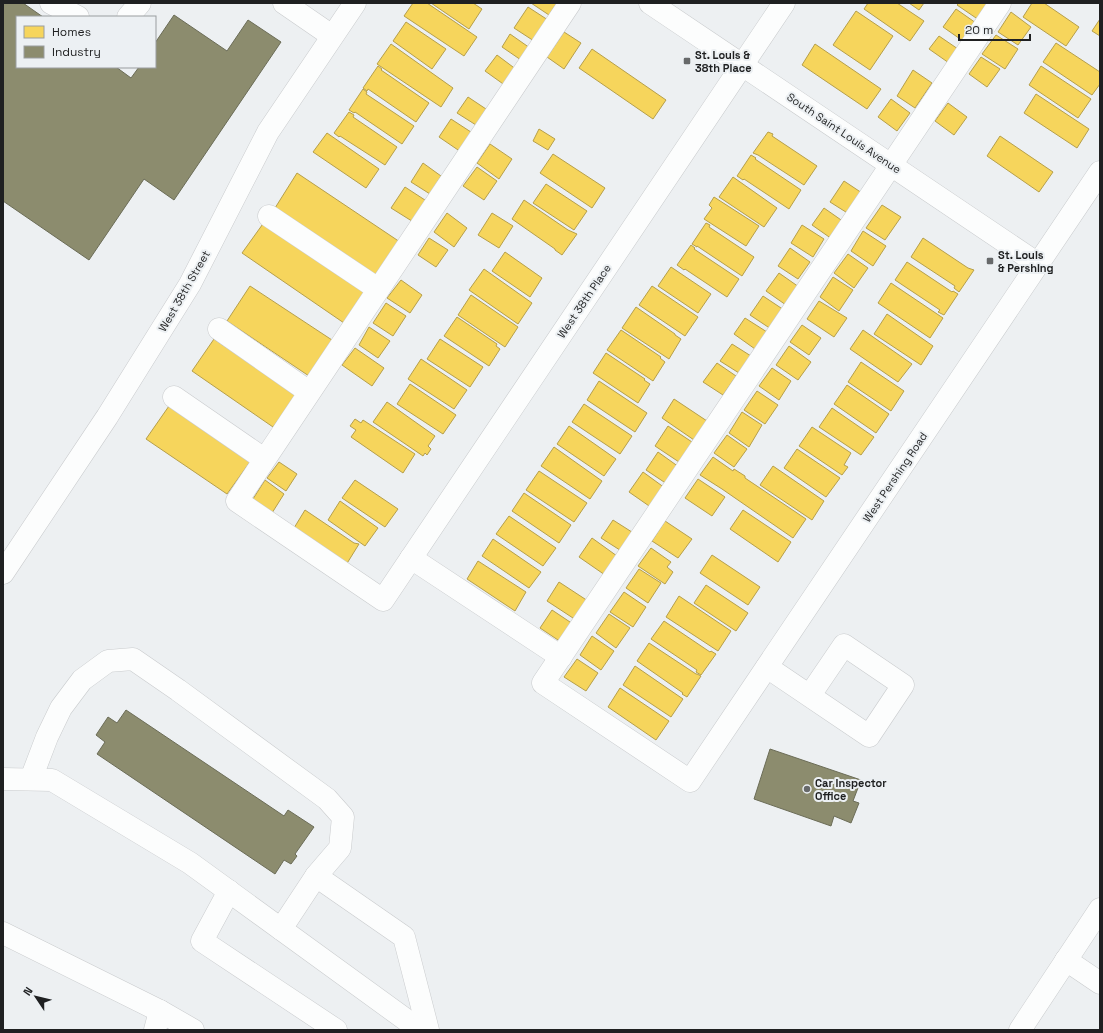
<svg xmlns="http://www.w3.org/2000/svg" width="1103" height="1033" font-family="'Space Grotesk',sans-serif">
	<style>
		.homes { fill: #f6d55c; stroke: #b69f4a }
		.industry { fill: #8c8c6e; stroke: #6b6c57 }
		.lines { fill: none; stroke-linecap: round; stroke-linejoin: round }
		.minor-casing { stroke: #c9cbcd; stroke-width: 23 }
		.minor { stroke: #fcfdfd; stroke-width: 22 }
		.poi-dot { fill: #67696a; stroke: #ecf0f3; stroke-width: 1.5 }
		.labels { text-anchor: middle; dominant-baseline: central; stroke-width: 4; stroke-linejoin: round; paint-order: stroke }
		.poi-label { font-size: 11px; font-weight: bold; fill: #1f2021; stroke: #ecf0f3; text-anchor: start }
		.street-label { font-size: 11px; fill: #1f2021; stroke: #ecf0f3 }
	</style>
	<rect width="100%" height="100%" fill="#edf0f2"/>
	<g class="homes">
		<polygon points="413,3 427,3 477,37 464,56 404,16"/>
		<polygon points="431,3 473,3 482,9 469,29"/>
		<polygon points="531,3 557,3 549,15"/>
		<polygon points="868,3 897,3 924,21 910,41 864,9"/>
		<polygon points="909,3 924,3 919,10"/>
		<polygon points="959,3 991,3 979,20 957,5"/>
		<polygon points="1032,3 1044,3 1079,27 1066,46 1023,17"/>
		<polygon points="528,7 548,20 534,41 514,28"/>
		<polygon points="956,9 976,23 963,41 943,27"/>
		<polygon points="856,11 893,36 870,70 833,45"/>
		<polygon points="1011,12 1031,27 1018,45 998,32"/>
		<polygon points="1100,19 1100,36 1092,31"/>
		<polygon points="406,22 446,49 432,69 393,41"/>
		<polygon points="564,32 581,43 564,69 547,57"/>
		<polygon points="510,34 530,48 521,60 502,47"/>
		<polygon points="996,35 1018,49 1005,69 982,54"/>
		<polygon points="939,36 958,49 949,63 929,49"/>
		<polygon points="1056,43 1100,72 1100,84 1092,95 1043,62"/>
		<polygon points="391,44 453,88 441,107 377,64"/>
		<polygon points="815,44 881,89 867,109 802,65"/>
		<polygon points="592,49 666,100 653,119 579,68"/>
		<polygon points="497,55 517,70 506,86 485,71"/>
		<polygon points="981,57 1000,69 987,87 969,74"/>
		<polygon points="378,66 382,69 381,70 429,103 416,122 368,89 367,91 363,88"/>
		<polygon points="1041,66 1091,99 1078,118 1029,85"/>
		<polygon points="913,70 932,83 915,108 897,96"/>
		<polygon points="363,89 367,92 366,94 414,126 402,144 355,112 354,113 349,110"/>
		<polygon points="1036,94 1089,129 1077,148 1024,113"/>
		<polygon points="468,97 486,109 476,125 457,113"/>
		<polygon points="891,99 910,113 897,131 878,117"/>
		<polygon points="948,103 967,117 954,135 935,121"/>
		<polygon points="349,112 354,115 353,117 397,147 385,165 340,136 339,137 334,133"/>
		<polygon points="451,119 474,134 461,152 439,137"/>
		<polygon points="539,129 555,139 548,150 533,141"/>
		<polygon points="768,132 773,134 772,136 817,166 804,185 758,155 753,153"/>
		<polygon points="327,133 379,169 366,188 313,152"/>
		<polygon points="1000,136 1053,172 1039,192 987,156"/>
		<polygon points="490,144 512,159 499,179 477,163"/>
		<polygon points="553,154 605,188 592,208 540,173"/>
		<polygon points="751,155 756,158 755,159 801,190 789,209 744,179 743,180 737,176"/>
		<polygon points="423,163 441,176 430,194 411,182"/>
		<polygon points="477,167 497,181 484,200 463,186"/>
		<polygon points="297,173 400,242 376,277 275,208"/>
		<polygon points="733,177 777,208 764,227 719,197"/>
		<polygon points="844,181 862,193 849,214 830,202"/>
		<polygon points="546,184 587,211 574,230 533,203"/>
		<polygon points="405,187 428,202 415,223 391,208"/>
		<polygon points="714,197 759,226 746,246 704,219 712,208 709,205"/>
		<polygon points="524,200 568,230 577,234 562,255 555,250 555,249 512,219"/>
		<polygon points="882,205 901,217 885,240 866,228"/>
		<polygon points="824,208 844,222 832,239 812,225"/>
		<polygon points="447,213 467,228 454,247 434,232"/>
		<polygon points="492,213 513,226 499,248 478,235"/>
		<polygon points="265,221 367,290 344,323 242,253"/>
		<polygon points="706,223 710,225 709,227 754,257 742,276 697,246 697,247 692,244"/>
		<polygon points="802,225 824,239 813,257 791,243"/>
		<polygon points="863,231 886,246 873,266 851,251"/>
		<polygon points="429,238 448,250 436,267 418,255"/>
		<polygon points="923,238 968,268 974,270 959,292 954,288 955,286 911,257"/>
		<polygon points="691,245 695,248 694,249 739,279 727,297 685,269 684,270 677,265"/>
		<polygon points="790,248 810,262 798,279 778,266"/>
		<polygon points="505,252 542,278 530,297 492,271"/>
		<polygon points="848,254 868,268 854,288 834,273"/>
		<polygon points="907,262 952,292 953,291 958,294 944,315 938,312 940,310 895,280"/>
		<polygon points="671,267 711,294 698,313 658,286"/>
		<polygon points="484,269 532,303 518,324 469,290"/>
		<polygon points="779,273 799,287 786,305 766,291"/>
		<polygon points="833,277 853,290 839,311 820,297"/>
		<polygon points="401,280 422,295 410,313 387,298"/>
		<polygon points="891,283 943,318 930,338 878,303"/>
		<polygon points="250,286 332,340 309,376 227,321"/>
		<polygon points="652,286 698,317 685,336 639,305"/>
		<polygon points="471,295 518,327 505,347 458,315"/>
		<polygon points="763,296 784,310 771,329 750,315"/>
		<polygon points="819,301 847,318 834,337 807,319"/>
		<polygon points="386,303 406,316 393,336 373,323"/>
		<polygon points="636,307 675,334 675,335 681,339 669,359 622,328"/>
		<polygon points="887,314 933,346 921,365 874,334"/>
		<polygon points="457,317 497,344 496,346 500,349 489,366 444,336"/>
		<polygon points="745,318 767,332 755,349 734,334"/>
		<polygon points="802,325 821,338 809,355 790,342"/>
		<polygon points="369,327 390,341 378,358 359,345"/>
		<polygon points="621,330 661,357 660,358 665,362 653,381 607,350"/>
		<polygon points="863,330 912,364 898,382 850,349"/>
		<polygon points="214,339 297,395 273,427 192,371"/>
		<polygon points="440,339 483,367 470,387 427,359"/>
		<polygon points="732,344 751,356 739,373 720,361"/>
		<polygon points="789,346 811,362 798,380 776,365"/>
		<polygon points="355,348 384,368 372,386 342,365"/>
		<polygon points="606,353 645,379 644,380 650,384 638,403 593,373"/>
		<polygon points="421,359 467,390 454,409 408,379"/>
		<polygon points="861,362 904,391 891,411 848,382"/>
		<polygon points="717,363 736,376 723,395 703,382"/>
		<polygon points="772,368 791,381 779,400 759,386"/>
		<polygon points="599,381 647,413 635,432 587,400"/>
		<polygon points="410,384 456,415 443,434 397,404"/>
		<polygon points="847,385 889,414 876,433 834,404"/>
		<polygon points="757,391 778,405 765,424 744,410"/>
		<polygon points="674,399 707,421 694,440 662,418"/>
		<polygon points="387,402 435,436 428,446 431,449 427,455 425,453 423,456 373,422"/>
		<polygon points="584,404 632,436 620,454 572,422"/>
		<polygon points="169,406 250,462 227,494 146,439"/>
		<polygon points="832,408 874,437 861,455 819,427"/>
		<polygon points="742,412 762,425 749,447 729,433"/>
		<polygon points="355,419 361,423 363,420 415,454 403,473 351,437 356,430 350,426"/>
		<polygon points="569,426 616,459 604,476 557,444"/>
		<polygon points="668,426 695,444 682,464 655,446"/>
		<polygon points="812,427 851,453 844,465 848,467 842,475 799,446"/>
		<polygon points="727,435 747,449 734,467 714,453"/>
		<polygon points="554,447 602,481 590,499 541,466"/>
		<polygon points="797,449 840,478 826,497 784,468"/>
		<polygon points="658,452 679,467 667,484 646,470"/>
		<polygon points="713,457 733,471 734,469 745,476 745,478 806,519 793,538 722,489 700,475"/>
		<polygon points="279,462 297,474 286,491 267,478"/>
		<polygon points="773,466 824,501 812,520 760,485"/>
		<polygon points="539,471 587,503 574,522 526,490"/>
		<polygon points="643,472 665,488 652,508 629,492"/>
		<polygon points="698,479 725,497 712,516 685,498"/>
		<polygon points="265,480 284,494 272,513 253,499"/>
		<polygon points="355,480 398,509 385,527 342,498"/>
		<polygon points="524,493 571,525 559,543 512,511"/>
		<polygon points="340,501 378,528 365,546 328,520"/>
		<polygon points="305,510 354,543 359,544 346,565 294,528"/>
		<polygon points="743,510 791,542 778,562 730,529"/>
		<polygon points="509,516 556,548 543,566 496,534"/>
		<polygon points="613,520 635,534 623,552 601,538"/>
		<polygon points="665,521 692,539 678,558 652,541"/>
		<polygon points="592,538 617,556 605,575 579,557"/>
		<polygon points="493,539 541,572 529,588 482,556"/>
		<polygon points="651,548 671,562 667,567 673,572 665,584 638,566"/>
		<polygon points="712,555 760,587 748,605 700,573"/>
		<polygon points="478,561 526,592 515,611 467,579"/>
		<polygon points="639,569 661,583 648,603 626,588"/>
		<polygon points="559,582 588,601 576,620 547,601"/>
		<polygon points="706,585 748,613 736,631 694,603"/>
		<polygon points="624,592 646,607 633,627 610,612"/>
		<polygon points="679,596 731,631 718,651 666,617"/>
		<polygon points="552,610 573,624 561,642 540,628"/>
		<polygon points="609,614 630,628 616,648 596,633"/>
		<polygon points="664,621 710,652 711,651 716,654 701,675 696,672 697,670 651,639"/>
		<polygon points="592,636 614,651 601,670 580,655"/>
		<polygon points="649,643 696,674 697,674 701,676 687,697 682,694 683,693 637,661"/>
		<polygon points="577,659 598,673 586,691 564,677"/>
		<polygon points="635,666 683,699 671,717 623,685"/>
		<polygon points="620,688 669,721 656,740 608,707"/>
	</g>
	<g class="industry">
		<polygon points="3,3 23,3 43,17 17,17 17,67 116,67 131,78 139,67 155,67 155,43 174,15 227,51 248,20 281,42 174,200 144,179 89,260 3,201"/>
		<polygon points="126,710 284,816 288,810 314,827 295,854 297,856 291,864 284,860 275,874 97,754 105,742 96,735 108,717 117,723"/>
		<polygon points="770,749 861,780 853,801 859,803 851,823 834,816 831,826 754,799"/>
	</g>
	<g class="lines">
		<g class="minor-casing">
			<g id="minor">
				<polyline points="51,3 78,17"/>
				<polyline points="284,3 332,36"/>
				<polyline points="570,3 237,501 383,600 784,3"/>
				<polyline points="650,3 1038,264"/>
				<polyline points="1000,3 543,683 690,781 1100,172"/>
				<polyline points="128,17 140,3"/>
				<polyline points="269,216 378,289"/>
				<polyline points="219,329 309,392"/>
				<polyline points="174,397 264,459"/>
				<polyline points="411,558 561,657"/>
				<polyline points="3,573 107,417 190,284 268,132 355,3"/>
				<polyline points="767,667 869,736 903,685 844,645 810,695"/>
				<polyline points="3,779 52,780 190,863 420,1030"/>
				<polyline points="31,779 47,737 61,708 82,680 108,661 133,659 178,690 327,799 343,817 340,848 316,876"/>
				<polyline points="229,891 202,941 336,1030"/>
				<polyline points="281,929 316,876 404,937 428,1030"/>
				<polyline points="3,933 160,1011"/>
				<polyline points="1066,960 1100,983"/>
				<polyline points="155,1030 160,1011 193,1030"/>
				<polyline points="1020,1030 1100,909"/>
			</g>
		</g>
		<use href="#minor" class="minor"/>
	</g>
	<g class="poi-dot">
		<rect x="683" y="57" width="8" height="8" rx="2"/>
		<rect x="986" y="257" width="8" height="8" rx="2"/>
		<circle cx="807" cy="789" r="4"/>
	</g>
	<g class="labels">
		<g class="poi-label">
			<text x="695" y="55">St. Louis &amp;<tspan x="695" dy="13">38th Place</tspan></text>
			<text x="998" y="255">St. Louis<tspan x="998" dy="13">&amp; Pershing</tspan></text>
			<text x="815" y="783">Car Inspector<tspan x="815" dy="13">Office</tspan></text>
		</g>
		<g class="street-label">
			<text transform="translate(844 133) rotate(34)">South Saint Louis Avenue</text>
			<text transform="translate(184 291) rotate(-60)">West 38th Street</text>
			<text transform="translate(584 301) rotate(-56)">West 38th Place</text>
			<text transform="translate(895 477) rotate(-56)">West Pershing Road</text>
		</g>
	</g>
	<rect width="1103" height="1033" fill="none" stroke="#1f2021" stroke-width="8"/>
	<rect x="16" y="16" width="140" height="52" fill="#ecf0f3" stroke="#9a9d9f"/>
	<rect x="24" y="26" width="20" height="12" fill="#f6d55c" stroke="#9a9d9f"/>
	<text x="52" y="36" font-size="12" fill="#1f2021">Homes</text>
	<rect x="24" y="46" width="20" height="12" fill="#8c8c6e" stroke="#9a9d9f"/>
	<text x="52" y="56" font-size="12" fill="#1f2021">Industry</text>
	<g transform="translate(36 997) rotate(305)" stroke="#ecf0f3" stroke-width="3" paint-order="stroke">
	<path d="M0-3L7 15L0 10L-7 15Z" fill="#1f2021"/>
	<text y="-6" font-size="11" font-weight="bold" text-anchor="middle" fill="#1f2021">N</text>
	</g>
	<path d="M959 34v6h71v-6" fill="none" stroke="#1f2021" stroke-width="2"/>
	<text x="965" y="34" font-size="12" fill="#1f2021" stroke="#ecf0f3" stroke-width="3" paint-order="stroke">20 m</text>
</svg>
